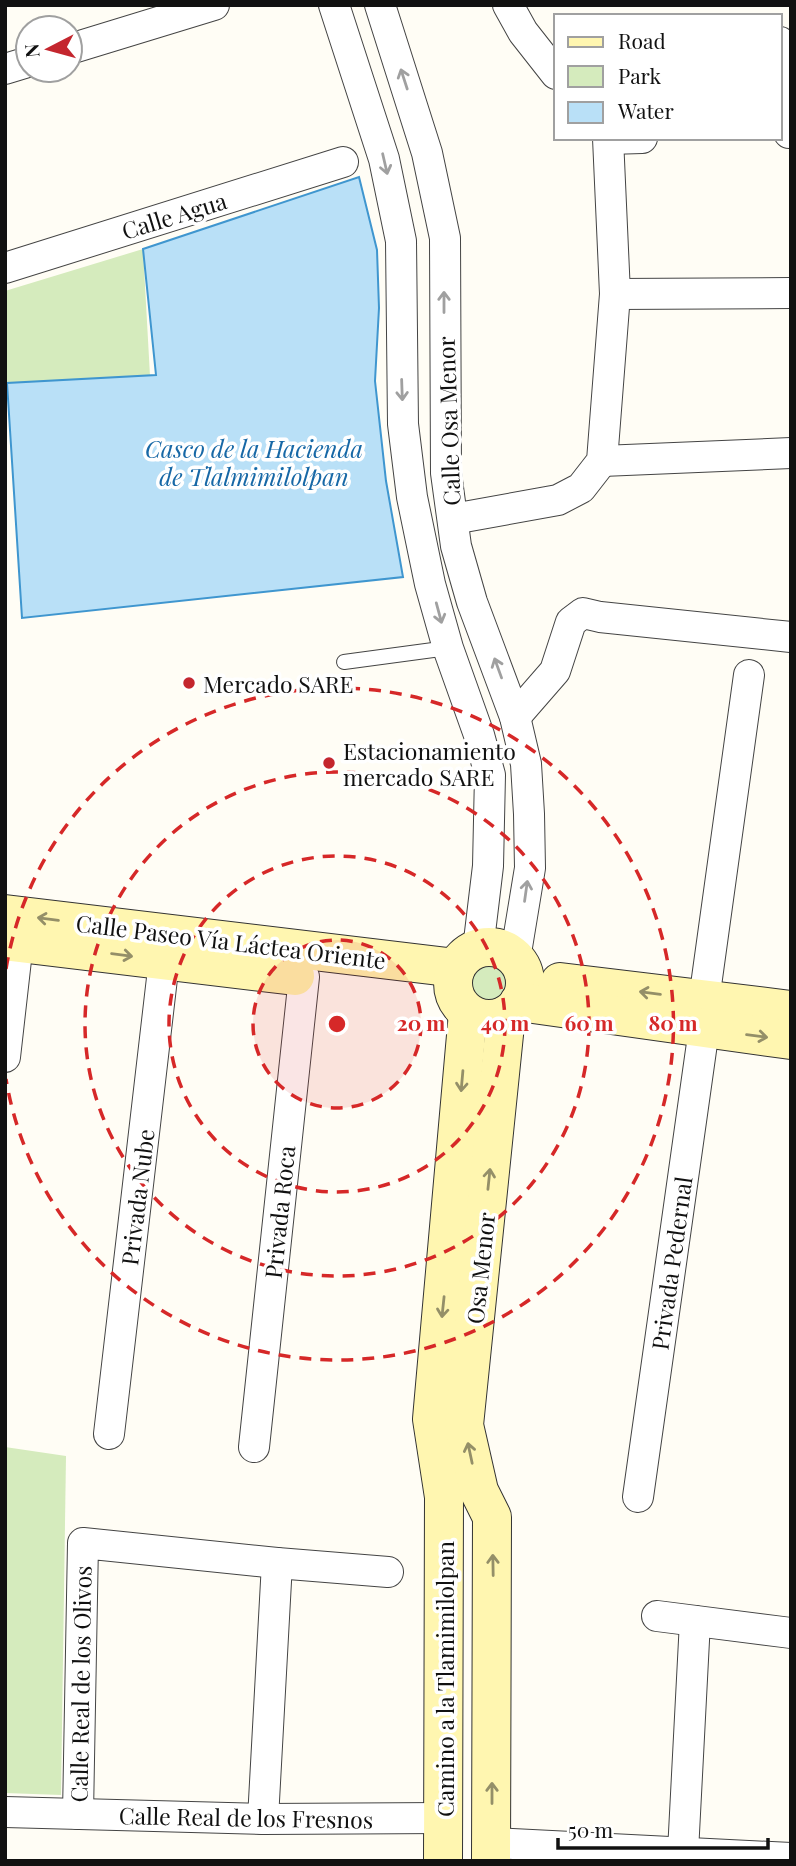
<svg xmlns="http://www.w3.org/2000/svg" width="796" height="1866" font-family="'Playfair Display',serif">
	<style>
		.green { fill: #d5ebbd }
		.water { fill: #b9e0f7; stroke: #3f96cf; stroke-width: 2 }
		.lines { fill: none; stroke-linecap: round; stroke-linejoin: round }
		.lane-casing { stroke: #444; stroke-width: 16 }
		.street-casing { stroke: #444; stroke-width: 32 }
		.secondary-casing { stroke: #333; stroke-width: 40 }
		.lane { stroke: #fff; stroke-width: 14 }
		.street { stroke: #fff; stroke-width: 30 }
		.secondary { stroke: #fff6b0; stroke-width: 38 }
		.oneway { stroke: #a0a0a0 }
		.oneway2 { stroke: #948f68 }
		.ring { fill: none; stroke: #d62828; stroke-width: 3.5; stroke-dasharray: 12 9 }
		.poi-dot { fill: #c4262e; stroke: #fff; stroke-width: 2.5 }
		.labels { text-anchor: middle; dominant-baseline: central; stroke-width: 7; stroke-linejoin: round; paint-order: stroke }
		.street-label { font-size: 23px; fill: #111; stroke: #fff }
		.poi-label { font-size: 23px; fill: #111; stroke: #fff; text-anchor: start }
		.water-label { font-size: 24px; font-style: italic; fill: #1768a6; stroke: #fff }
		.centre { fill: #d62828; stroke: #fff; stroke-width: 3.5 }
		.ring-label { font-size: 21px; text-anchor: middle; font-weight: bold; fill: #d62828; stroke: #fff; stroke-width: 7; stroke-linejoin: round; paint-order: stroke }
	</style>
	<rect width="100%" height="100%" fill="#fffdf5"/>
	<g class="green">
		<polygon points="143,249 150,376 7,383 5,487 5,291"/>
		<circle cx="490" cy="983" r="19"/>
		<polygon points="5,1447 66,1456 61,1795 5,1793"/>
	</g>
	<polygon class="water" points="359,177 377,250 379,308 375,381 386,481 403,577 22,618 7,383 156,375 143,249"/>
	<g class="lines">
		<g class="lane-casing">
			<polyline id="lane" points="344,662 448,648"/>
		</g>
		<g class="street-casing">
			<g id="street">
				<polyline points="334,5 384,159 401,241 403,424 412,497 430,584 448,648 479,735 490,775 488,866 478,949"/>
				<polyline points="380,5 427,153 445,238 446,473 456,546 472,602 515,717 526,764 529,814 530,868 515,959"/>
				<polyline points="508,5 523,32 556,74"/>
				<polyline points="780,42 786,47 789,133"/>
				<polyline points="70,49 214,5"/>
				<polyline points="5,69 28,62"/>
				<polyline points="609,139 642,138"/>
				<polyline points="5,268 343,162"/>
				<polyline points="615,294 791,293"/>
				<polyline points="602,461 791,453"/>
				<polyline points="453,519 558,500 581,488 602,461 615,294 608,138"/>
				<polyline points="515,717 555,671 571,622 583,613 600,617 791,637"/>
				<polyline points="704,1000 749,675"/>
				<polyline points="5,1057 18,942"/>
				<polyline points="109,1434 164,961"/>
				<polyline points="254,1447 304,977"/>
				<polyline points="638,1497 704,1029"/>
				<polyline points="657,1616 791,1633"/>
				<polyline points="5,1812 263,1819 444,1818"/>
				<polyline points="78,1814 83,1543 277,1563 388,1572"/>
				<polyline points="263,1819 277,1563"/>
				<polyline points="491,1843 791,1858"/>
				<polyline points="683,1852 695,1621"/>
			</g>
		</g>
		<g class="secondary-casing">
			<g id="secondary">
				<polyline points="5,914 456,968"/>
				<polyline points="11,942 295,976"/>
				<circle cx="489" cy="983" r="36"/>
				<polyline points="560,982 791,1010"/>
				<polyline points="519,1002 791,1040"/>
				<polyline points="443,1861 444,1497 432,1419 468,1013"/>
				<polyline points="491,1861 492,1517 479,1491 464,1425 506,1015"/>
			</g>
		</g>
		<use href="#lane" class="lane"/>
		<use href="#street" class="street"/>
		<use href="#secondary" class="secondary"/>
	</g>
	<defs><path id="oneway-shaft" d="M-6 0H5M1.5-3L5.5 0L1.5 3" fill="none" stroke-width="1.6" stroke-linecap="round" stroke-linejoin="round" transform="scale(1.75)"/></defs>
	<g class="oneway">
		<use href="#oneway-shaft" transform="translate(404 79) rotate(-108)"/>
		<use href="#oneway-shaft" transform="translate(385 164) rotate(77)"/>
		<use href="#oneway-shaft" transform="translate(444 302) rotate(-90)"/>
		<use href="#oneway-shaft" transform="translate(402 390) rotate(88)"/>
		<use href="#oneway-shaft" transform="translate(439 613) rotate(75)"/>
		<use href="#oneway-shaft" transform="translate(498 668) rotate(-110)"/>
		<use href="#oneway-shaft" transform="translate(526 891) rotate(-82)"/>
	</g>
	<g class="oneway2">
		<use href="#oneway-shaft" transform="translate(48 919) rotate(-173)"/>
		<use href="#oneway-shaft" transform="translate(122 955) rotate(7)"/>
		<use href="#oneway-shaft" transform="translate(650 993) rotate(-173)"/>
		<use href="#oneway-shaft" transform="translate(757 1036) rotate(7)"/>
		<use href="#oneway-shaft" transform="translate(462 1081) rotate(95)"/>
		<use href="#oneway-shaft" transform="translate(489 1179) rotate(-84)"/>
		<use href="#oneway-shaft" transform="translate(443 1307) rotate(96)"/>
		<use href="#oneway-shaft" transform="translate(470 1453) rotate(-102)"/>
		<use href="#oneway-shaft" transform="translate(493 1565) rotate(-91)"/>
		<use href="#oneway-shaft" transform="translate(492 1793) rotate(-90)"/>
	</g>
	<circle cx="337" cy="1024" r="84" fill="#d62828" fill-opacity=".12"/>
	<g class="ring">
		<circle cx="337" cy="1024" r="84"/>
		<circle cx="337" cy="1024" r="168"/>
		<circle cx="337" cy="1024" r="252"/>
		<path d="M6 969A336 336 0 1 1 6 1079"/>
	</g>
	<g class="poi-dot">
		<circle cx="189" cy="683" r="7"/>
		<circle cx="329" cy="763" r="7"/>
	</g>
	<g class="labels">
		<g class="street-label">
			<text transform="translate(174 215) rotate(-17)">Calle Agua</text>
			<text transform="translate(448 421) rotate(-92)">Calle Osa Menor</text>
			<text transform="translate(231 941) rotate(7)">Calle Paseo Vía Láctea Oriente</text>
			<text transform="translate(137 1197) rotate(-83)">Privada Nube</text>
			<text transform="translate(279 1212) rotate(-84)">Privada Roca</text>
			<text transform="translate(671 1263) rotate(-82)">Privada Pedernal</text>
			<text transform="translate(480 1268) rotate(-84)">Osa Menor</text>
			<text transform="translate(444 1679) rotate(-90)">Camino a la Tlamimilolpan</text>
			<text transform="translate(80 1684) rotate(-89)">Calle Real de los Olivos</text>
			<text transform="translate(246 1817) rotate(1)">Calle Real de los Fresnos</text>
		</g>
		<g class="poi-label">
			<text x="203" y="683">Mercado SARE</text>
			<text x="343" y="750">Estacionamiento<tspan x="343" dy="26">mercado SARE</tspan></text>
		</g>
		<g class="water-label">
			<text x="254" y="448">Casco de la Hacienda<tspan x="254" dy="28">de Tlalmimilolpan</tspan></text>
		</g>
	</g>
	<circle cx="337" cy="1024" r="10" class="centre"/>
	<g class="ring-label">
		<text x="421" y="1031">20 m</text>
		<text x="505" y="1031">40 m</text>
		<text x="589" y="1031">60 m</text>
		<text x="673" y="1031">80 m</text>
	</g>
	<rect width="796" height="1866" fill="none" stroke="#111111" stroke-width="14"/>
	<rect x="554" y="14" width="228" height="126" fill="#ffffff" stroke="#a0a0a0" stroke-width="2"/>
	<rect x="568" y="37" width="35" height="10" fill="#fff6b0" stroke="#a0a0a0" stroke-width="2"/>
	<text x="618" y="49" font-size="21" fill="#111111">Road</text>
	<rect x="568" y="66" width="35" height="21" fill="#d5ebbd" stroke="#a0a0a0" stroke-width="2"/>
	<text x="618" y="84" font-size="21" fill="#111111">Park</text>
	<rect x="568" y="102" width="35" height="21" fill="#b9e0f7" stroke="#a0a0a0" stroke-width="2"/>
	<text x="618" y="119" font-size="21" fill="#111111">Water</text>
	<g transform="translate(49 49) rotate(264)"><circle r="33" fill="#ffffff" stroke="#a0a0a0" stroke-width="2"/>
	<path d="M0-5L12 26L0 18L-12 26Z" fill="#c4262e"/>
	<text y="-10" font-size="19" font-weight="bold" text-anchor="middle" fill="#111111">N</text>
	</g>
	<path d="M558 1838v10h210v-10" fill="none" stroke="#111111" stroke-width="3.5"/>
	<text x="568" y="1838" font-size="21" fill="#111111" stroke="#ffffff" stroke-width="5" paint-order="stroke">50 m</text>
</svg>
